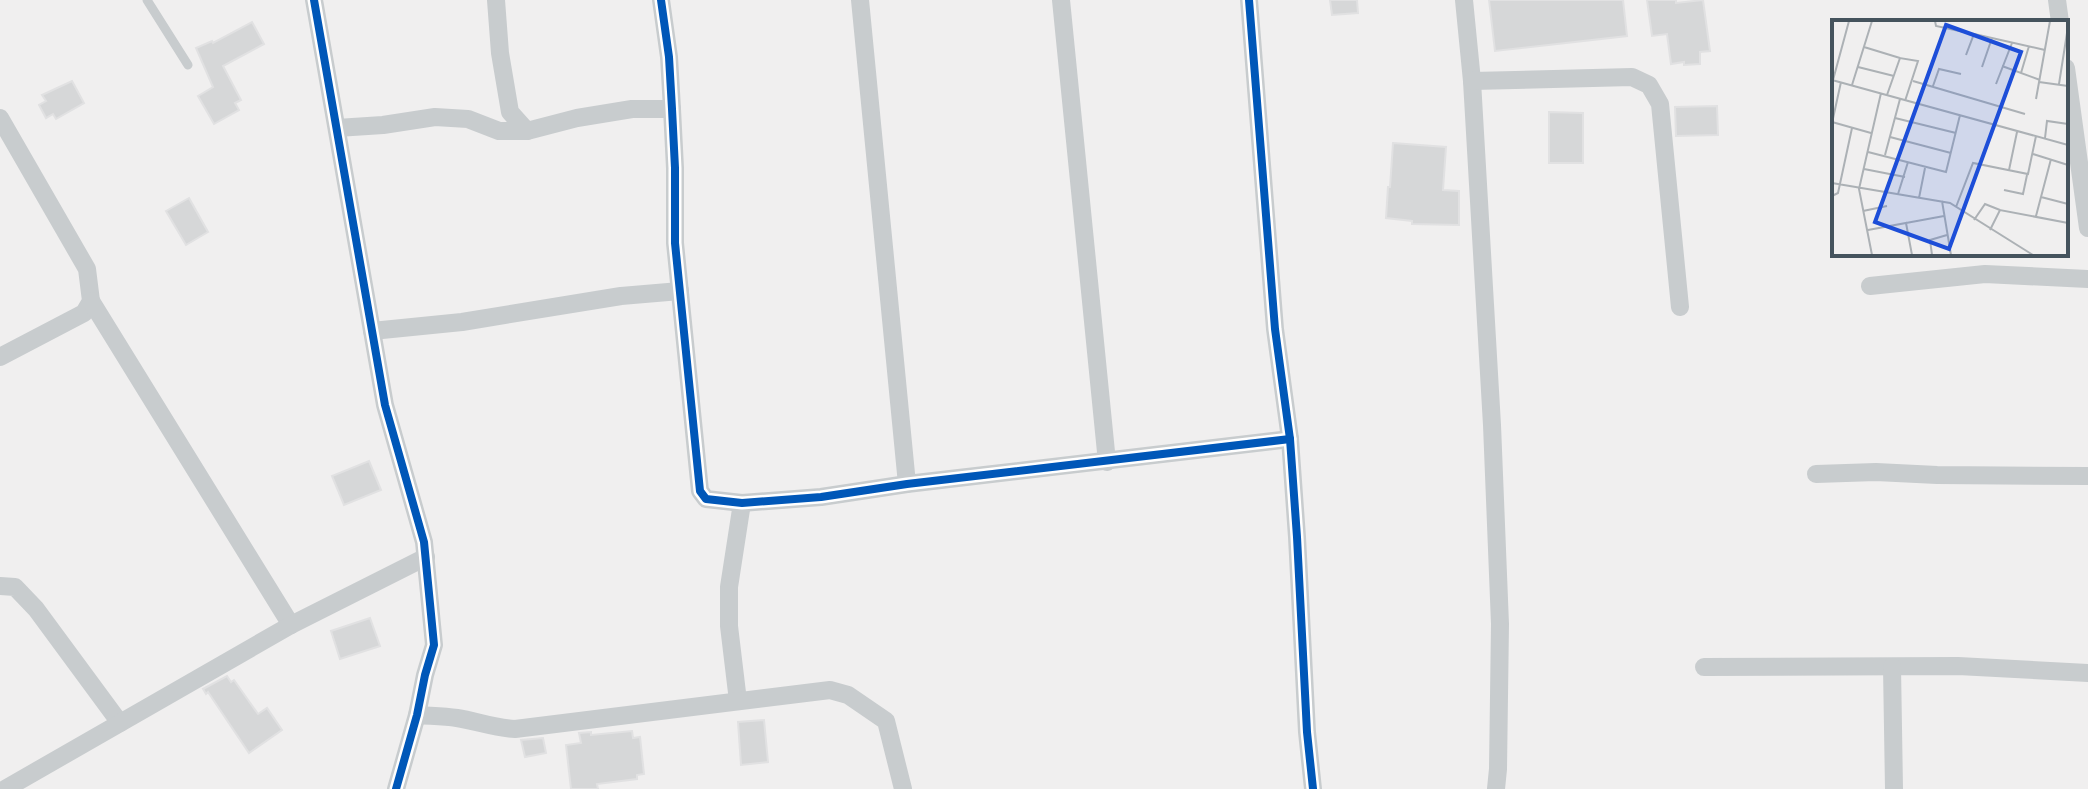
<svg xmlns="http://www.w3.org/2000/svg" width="2088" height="789" font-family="'Open Sans',sans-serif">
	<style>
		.building { fill: #d6d7d8; stroke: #e1e1e2; stroke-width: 2 }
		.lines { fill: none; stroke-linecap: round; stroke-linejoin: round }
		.lane { stroke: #c8ccce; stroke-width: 9 }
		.street { stroke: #c8ccce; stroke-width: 18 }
		.cycleway-casing { stroke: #fff; stroke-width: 13 }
		.cycleway { stroke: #0057b8; stroke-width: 8 }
		.inset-road { fill: none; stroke: #acb1b5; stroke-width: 2 }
		.view { fill: #1d4ed8; fill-opacity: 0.15; stroke: #1d4ed8; stroke-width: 4 }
		.inset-edge { fill: none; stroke: #45535d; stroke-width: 4 }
	</style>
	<rect width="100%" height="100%" fill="#f0efef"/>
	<g class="building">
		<polygon points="1330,0 1357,0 1358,13 1332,15"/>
		<polygon points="1489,0 1623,0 1627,36 1495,51"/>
		<polygon points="1647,0 1676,0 1676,3 1703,0 1710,51 1700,52 1700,64 1684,65 1684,62 1671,64 1667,34 1652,36"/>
		<polygon points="252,22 264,44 223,66 241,100 235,103 239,110 214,124 198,96 213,87 196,48 212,41 213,43"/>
		<polygon points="72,81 84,103 56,119 53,114 46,118 39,105 46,101 42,95"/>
		<polygon points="1717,106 1718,135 1676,136 1675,107"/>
		<polygon points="1549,112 1583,113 1583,163 1549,163"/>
		<polygon points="1393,143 1446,147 1443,190 1459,191 1459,225 1412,224 1412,221 1386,218 1388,187 1390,187"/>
		<polygon points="189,198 208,232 186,245 166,211"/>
		<polygon points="369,461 381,490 344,505 332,476"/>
		<polygon points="370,618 380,646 340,659 331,631"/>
		<polygon points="227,676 231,682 234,680 258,714 267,708 282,730 249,753 208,692 206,694 203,689"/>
		<polygon points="764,720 768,762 741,765 738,722"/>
		<polygon points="632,731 633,738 640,737 644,774 637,775 637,779 597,784 598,789 571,789 566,745 581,743 579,733 591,732 591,735"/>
		<polygon points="543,738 546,753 525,757 521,740"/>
	</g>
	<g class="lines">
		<polyline class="lane" points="147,0 188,65"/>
		<g class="street">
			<polyline points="314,0 385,405 424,542 434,645 425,675 417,715 396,789"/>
			<polyline points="496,0 500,53 510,112 527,131"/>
			<polyline points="661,0 669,57 672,109 675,168 675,243 700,491 706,499 742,503 821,497 907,484 1290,439"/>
			<polyline points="860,0 907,484"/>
			<polyline points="1061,0 1107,462"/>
			<polyline points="1249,0 1275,329 1290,439 1297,537 1307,732 1313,789"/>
			<polyline points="1464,0 1472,81 1492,425 1500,624 1498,769 1496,789"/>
			<polyline points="2057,0 2060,22"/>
			<polyline points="2066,68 2088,228"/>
			<polyline points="1472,81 1632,77 1649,85 1660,104 1680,307"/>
			<polyline points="0,118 87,269 91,301 84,313 0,357"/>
			<polyline points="337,128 383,125 435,117 468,119 499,131 527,131 577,118 632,109 672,109"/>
			<polyline points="1870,286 1985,274 2088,279"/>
			<polyline points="91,301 291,625"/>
			<polyline points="372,331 462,322 621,296 680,291"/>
			<polyline points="1816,474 1876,472 1937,475 2088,476"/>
			<polyline points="0,586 15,587 36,609 120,723"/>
			<polyline points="1704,667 1958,666 2088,673"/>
			<polyline points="1892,667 1894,789"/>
			<polyline points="738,701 729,626 729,587 742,503"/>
			<path d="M 417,715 C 430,716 444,716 457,718 C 476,721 495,728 515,729 L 830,690 L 848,695 L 886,721 L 903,789"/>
			<polyline points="5,789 291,625 426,557"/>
		</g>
		<g class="cycleway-casing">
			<g id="cycleway">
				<polyline points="314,0 385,405 424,542 434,645 425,675 417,715 396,789"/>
				<polyline points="661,0 669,57 672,109 675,168 675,243 700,491 706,499 742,503 821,497 907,484 1290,439"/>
				<polyline points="1249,0 1275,329 1290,439 1297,537 1307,732 1313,789"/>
			</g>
		</g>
		<use href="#cycleway" class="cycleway"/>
	</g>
	<g transform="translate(1832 20)">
		<rect width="236" height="236" fill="#f0efef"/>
		<path class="inset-road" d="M 103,1 L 104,6 L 141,14M 32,27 L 68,38M 134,35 L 142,14 L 213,30M 170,46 L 208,60M 26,47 L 62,56M 150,47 L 160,18M 189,53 L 197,26M 0,60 L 236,125M 1,60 L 17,1M 81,61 L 193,94M 207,62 L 236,66M 164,64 L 180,23M 227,64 L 235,13M 20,65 L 40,1M 101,66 L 107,49 L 129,54M 55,75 L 68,38 L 86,41 L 73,81M 204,79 L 218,1M 63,98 L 124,113M 0,102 L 39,113M 0,103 L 9,62M 58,117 L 119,133M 213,118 L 215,101 L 236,104M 36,132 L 114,152 L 128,95M 201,134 L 236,145M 53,135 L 68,79M 32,149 L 73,157M 177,150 L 185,112M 0,163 L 118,183 L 201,235M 172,170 L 191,174 L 195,155M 66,174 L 76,142M 0,176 L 6,173 L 20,108M 209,177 L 236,184M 87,178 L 93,148M 110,181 L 119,235M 124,187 L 141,143 L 196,154 L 204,116M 31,191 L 55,186M 204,196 L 219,139M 142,200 L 153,184 L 168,190M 74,203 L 112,196M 36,210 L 74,203 L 80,235M 158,210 L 168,190 L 236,203M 40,235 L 27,169 L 49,73M 100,235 L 98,220 L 115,215"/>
		<path class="view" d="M 114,5 L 189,32 L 117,229 L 43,202 Z"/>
		<rect width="236" height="236" class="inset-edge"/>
	</g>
</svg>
